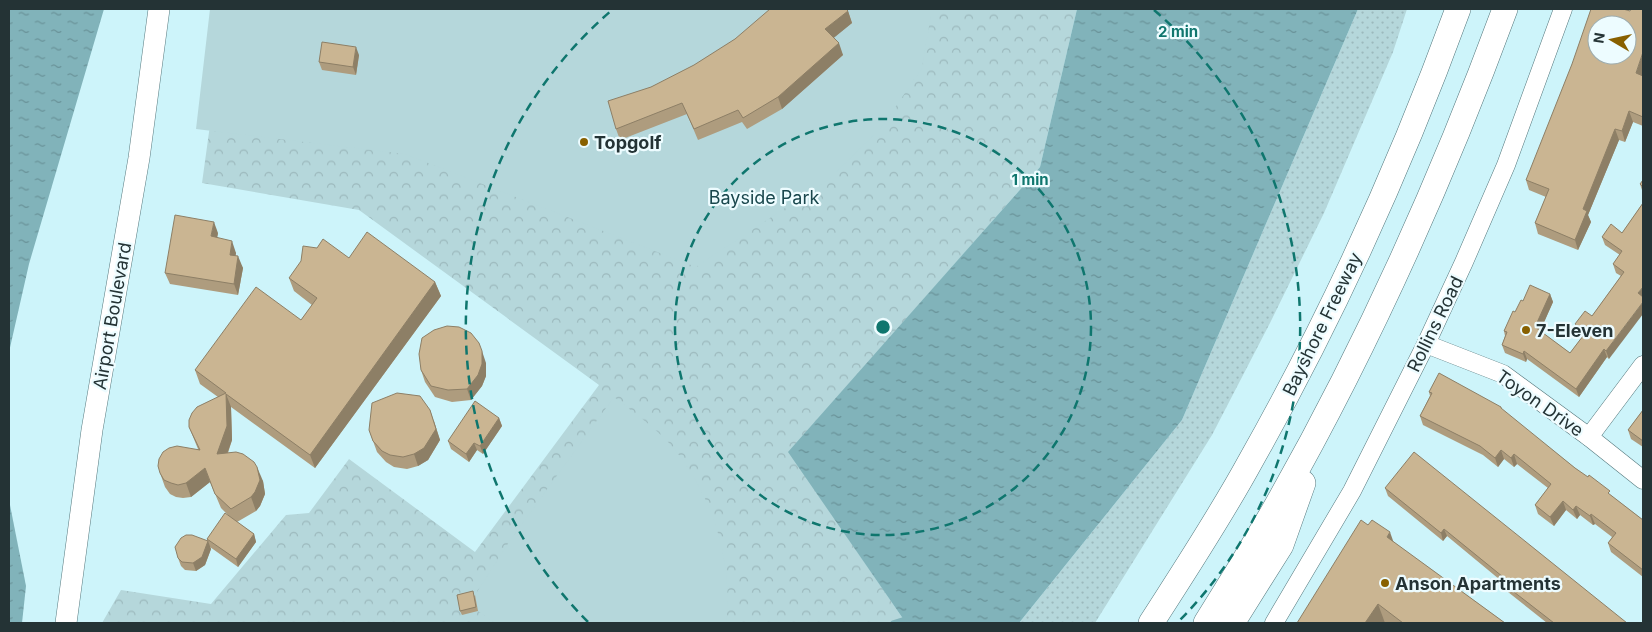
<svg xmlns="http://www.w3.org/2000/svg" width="1652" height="632" font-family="Inter,sans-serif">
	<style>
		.grass { fill: url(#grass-dots) }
		.park { fill: url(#park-crowns) }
		.garden { fill: #b5d7db }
		.water { fill: url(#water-ripples) }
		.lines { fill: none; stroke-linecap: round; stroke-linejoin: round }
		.stream { stroke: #81b3ba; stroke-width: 5 }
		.minor-casing { stroke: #55787d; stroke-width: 19 }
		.major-casing { stroke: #55787d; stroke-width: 22 }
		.highway-casing { stroke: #55787d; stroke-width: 26 }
		.minor { stroke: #fff; stroke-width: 18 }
		.major { stroke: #fff; stroke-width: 21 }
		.highway { stroke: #fff; stroke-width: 25 }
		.wall { fill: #ae9c7e }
		.shaded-wall { fill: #8d7f66 }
		.building { fill: #cab592; stroke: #8d7f66; fill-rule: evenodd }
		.ring { fill: none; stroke: #0f766e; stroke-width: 2.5; stroke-dasharray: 9 6 }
		.poi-dot { fill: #886000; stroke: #edfcff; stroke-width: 2 }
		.labels { text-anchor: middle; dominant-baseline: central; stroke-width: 4.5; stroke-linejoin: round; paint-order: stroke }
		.poi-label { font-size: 18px; font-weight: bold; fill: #243335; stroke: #edfcff; text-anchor: start }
		.park-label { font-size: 18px; fill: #19474d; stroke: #edfcff }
		.street-label { font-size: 18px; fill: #243335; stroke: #edfcff }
		.centre { fill: #0f766e; stroke: #edfcff; stroke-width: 2.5 }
		.ring-label { font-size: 15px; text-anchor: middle; font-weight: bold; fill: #0f766e; stroke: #edfcff; stroke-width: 4.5; stroke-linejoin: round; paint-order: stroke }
	</style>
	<defs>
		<pattern id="grass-dots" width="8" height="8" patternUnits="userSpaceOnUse" patternTransform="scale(1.25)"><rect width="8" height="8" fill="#b5d7db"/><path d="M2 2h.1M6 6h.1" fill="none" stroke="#9cb9bd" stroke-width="1.8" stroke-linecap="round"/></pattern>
		<pattern id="park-crowns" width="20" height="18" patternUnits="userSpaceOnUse" patternTransform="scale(1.25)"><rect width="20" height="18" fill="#b5d7db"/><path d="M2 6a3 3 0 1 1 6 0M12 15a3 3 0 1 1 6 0" fill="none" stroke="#9cb9bd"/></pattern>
		<pattern id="water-ripples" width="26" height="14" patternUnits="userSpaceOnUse" patternTransform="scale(1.25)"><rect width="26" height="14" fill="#81b3ba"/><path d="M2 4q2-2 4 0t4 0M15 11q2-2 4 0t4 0" fill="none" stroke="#699298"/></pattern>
	</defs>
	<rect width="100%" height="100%" fill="#cdf4fa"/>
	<polygon class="grass" points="1358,9 1407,9 1393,52 1324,213 1270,323 1212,435 1095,623 1019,623 1182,420"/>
	<polygon class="park" points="226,9 1077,9 1040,167 789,452 906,623 102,623 121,590 211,604 286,515 309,513 349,459 475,552 599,385 359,210 202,183"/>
	<g class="garden">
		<polygon points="210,9 932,9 922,68 881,128 829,179 696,267 405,154 196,129"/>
		<path d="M 614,397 C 633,412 653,426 669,443 C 711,490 734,561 726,623 L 495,623 L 478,611 L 475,595 L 511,539 Z"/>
	</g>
	<g class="water">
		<polygon points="9,9 104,9 29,264 9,352"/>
		<polygon points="1077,9 1358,9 1182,420 1019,623 906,623 788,452 1040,167"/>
		<polygon points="9,500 26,586 22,623 9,623"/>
	</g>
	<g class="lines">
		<polyline class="stream" points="893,623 909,618"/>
		<g class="minor-casing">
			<g id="minor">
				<polyline points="1426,344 1503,374 1589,437 1643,480"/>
				<polyline points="1589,437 1643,365"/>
				<polyline points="1274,623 1352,491 1426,344 1464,262 1506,165 1563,9"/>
			</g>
		</g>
		<g class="major-casing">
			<polyline id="major" points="66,623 92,430 139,158 159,9"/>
		</g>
		<g class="highway-casing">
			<g id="highway">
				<path d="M 1151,623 C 1185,570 1220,517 1250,462 C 1332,317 1401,165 1458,9"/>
				<path d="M 1206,623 C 1329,430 1426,223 1505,9"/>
				<polyline points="1232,623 1281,545 1303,483"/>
			</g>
		</g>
		<use href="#minor" class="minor"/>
		<use href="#major" class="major"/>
		<use href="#highway" class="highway"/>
	</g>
	<g class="wall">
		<polygon points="848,11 852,23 833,38 843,55 782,109 747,129 742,122 698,140 687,114 620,140 616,129 651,87"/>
		<polygon points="359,55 356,75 322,70 319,62"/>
		<polygon points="1642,76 1643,76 1643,126 1633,122 1625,142 1619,140 1588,215 1591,222 1578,250 1538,234 1535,223 1546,197 1529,190 1526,180"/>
		<polygon points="1643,180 1643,193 1640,184"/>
		<polygon points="1643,203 1609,359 1607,357 1579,397 1527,359 1526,362 1505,353 1502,345 1505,336 1504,331 1523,301 1550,294 1553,302 1540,331 1570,353 1583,336 1578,333 1575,324 1592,316 1621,276 1616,273 1613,264 1620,255 1605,245 1602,237 1622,233"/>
		<polygon points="218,233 217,238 236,253 235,256 243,268 238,295 170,284 165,273"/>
		<polygon points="349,258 435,282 441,296 315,468 231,407 232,440 228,453 263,481 265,494 260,506 256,511 237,522 254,534 256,542 238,567 210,547 211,549 205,565 196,571 185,570 181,566 178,558 207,541 207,539 231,518 221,508 210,482 191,497 183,498 176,497 170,494 165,487 160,473 198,449 189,427 218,397 200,384 195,370 301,320 312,305 294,291 289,278"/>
		<polygon points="486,363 486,376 482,386 471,400 452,402 435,397 425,382 421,370"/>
		<polygon points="1429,392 1501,407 1502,410 1575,468 1643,520 1643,577 1611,552 1608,543 1612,537 1595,524 1593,525 1580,515 1577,519 1566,510 1554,526 1538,514 1535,505 1548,488 1517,464 1514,467 1504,459 1498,467 1483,455 1423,425 1420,416 1430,396"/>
		<polygon points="1643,410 1643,447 1631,439 1628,430"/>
		<polygon points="499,418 502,426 483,454 477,450 469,462 451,449 448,441"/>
		<polygon points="434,421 440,440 428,460 418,466 407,469 394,467 386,462 377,452 369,430"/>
		<polygon points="1385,488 1627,623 1547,623 1508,592 1505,585 1505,584 1447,536 1443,541 1388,496"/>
		<polygon points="1393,542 1505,623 1297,623"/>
		<polygon points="475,595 478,611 462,615 460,611"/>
	</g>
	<g class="shaded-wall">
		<polygon points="848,11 852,23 830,41 825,29"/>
		<polygon points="839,43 843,55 782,109 778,97"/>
		<polygon points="356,47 359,55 356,75 353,67"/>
		<polygon points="1643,52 1643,73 1640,84 1636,73"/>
		<polygon points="1629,111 1633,122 1625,142 1622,131"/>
		<polygon points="1615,129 1619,140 1588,215 1591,222 1578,250 1575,240 1583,209"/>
		<polygon points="214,222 218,233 215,248 211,236"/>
		<polygon points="232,241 236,253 234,266 230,255"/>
		<polygon points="238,256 243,268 238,295 234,284"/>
		<polygon points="435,282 441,296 315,468 310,455"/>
		<polygon points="1643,287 1643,299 1638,293"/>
		<polygon points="1550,294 1553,302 1538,336 1535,327"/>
		<polygon points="1643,302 1643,314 1609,359 1606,351"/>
		<polygon points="1604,349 1607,357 1579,397 1576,389"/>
		<polygon points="482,351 486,363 486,376 482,386 471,400 467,389"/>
		<polygon points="1524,351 1527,359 1526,362 1523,354"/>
		<polygon points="226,394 231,407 232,440 222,468 217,454"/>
		<polygon points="430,410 440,440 428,460 418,466 414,454"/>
		<polygon points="499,418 502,426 483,454 480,446"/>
		<polygon points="474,443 477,450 469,462 466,454"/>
		<polygon points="1501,450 1504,459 1498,467 1495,458"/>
		<polygon points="1514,454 1517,464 1514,467 1511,458"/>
		<polygon points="257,467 263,481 265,494 260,506 256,511 251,497"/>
		<polygon points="205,468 210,482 191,497 186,483"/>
		<polygon points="1563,501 1566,510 1554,526 1550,517"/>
		<polygon points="1576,506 1580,515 1577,519 1573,510"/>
		<polygon points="1591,514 1595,524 1593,525 1590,516"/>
		<polygon points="1444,529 1447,536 1443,541 1441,533"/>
		<polygon points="1390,532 1397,552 1387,537"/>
		<polygon points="254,534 256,542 238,567 236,559"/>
		<polygon points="208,541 211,549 205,565 196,571 193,563"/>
		<polygon points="1378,604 1385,623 1365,623"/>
	</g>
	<g class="building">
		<polygon points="770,9 846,9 848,11 825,29 839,43 778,97 743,118 738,110 694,129 682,103 616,129 608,101 651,87 694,65 735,39"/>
		<path d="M 1591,9 L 1623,9 L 1630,11 L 1631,9 L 1643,9 L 1643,52 L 1636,73 L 1643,76 L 1643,117 L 1629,111 L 1622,131 L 1615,129 L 1583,209 L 1587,211 L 1575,240 L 1535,223 L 1549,189 L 1526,180 L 1572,64 ZM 1597,25 L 1627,25 L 1627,55 L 1597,55 Z"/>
		<polygon points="322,42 356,47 353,67 319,62"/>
		<polygon points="1643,180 1643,187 1640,184"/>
		<polygon points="1643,203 1643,287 1638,293 1643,297 1643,302 1606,351 1604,349 1576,389 1524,351 1523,354 1502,345 1507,332 1504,331 1513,311 1515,312 1521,300 1523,301 1530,285 1550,294 1535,327 1570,353 1586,332 1575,324 1585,311 1592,316 1624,272 1613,264 1622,251 1602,237 1611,224 1622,233"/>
		<polygon points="175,215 214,222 211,236 232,241 230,255 238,256 234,284 165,273"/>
		<polygon points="367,232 435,282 310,455 226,394 227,426 217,454 236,452 243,454 254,462 257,467 260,480 255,492 251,497 231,509 215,494 205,468 186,483 178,485 171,483 164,480 160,473 158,466 159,459 163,452 169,448 177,446 200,450 189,427 189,420 192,413 197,407 226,393 195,370 256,287 301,320 317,298 289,278 301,261 303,246 317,248 323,239 349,258"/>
		<polygon points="447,326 459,327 471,333 479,343 482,351 482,364 478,375 467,389 448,390 431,386 421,370 419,354 422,338 434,330"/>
		<polygon points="1439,373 1501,407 1501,408 1575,468 1588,477 1589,475 1610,491 1608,493 1643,520 1643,570 1608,543 1616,533 1591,514 1590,516 1576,506 1573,510 1563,501 1550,517 1535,505 1551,484 1514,454 1511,458 1501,450 1495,458 1480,446 1420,416 1432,393 1429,392"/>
		<polygon points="397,393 420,396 430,410 436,429 424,448 414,454 403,457 390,455 382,451 373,441 369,430 372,403"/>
		<polygon points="475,401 499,418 480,446 474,443 466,454 448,441"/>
		<polygon points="1643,410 1643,441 1628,430"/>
		<polygon points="1414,452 1627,623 1554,623 1505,585 1508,581 1444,529 1441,533 1385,488"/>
		<polygon points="225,513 254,534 236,559 207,539"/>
		<polygon points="1361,520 1368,525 1372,520 1390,532 1387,537 1505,623 1403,623 1378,604 1365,623 1297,623"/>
		<polygon points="186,535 192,535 208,541 202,557 193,563 182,562 178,558 175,547 181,538"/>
		<polygon points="473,591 476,607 460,611 457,595"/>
	</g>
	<g class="ring">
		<circle cx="883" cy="327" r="208"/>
		<path d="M588 622A417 417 0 0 1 612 10M1154 10A417 417 0 0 1 1178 622"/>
	</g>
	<g class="poi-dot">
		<circle cx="584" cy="142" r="5"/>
		<circle cx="1526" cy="330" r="5"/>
		<circle cx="1385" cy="583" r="5"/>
	</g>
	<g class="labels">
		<g class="poi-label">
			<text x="594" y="142">Topgolf</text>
			<text x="1536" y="330">7-Eleven</text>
			<text x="1395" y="583">Anson Apartments</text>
		</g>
		<g class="park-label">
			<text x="764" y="197">Bayside Park</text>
		</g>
		<g class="street-label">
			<text transform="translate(112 316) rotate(-80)">Airport Boulevard</text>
			<text transform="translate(1322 324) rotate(-64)">Bayshore Freeway</text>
			<text transform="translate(1435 324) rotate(-64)">Rollins Road</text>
			<text transform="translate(1540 403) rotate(35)">Toyon Drive</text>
		</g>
	</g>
	<circle cx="883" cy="327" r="8" class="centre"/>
	<g class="ring-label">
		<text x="1178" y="37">2 min</text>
		<text x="1030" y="185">1 min</text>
	</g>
	<rect width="1652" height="632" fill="none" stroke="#243335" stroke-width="20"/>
	<g transform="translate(1612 40) rotate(279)"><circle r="24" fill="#edfcff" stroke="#9dacae"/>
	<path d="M0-4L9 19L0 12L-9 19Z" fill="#886000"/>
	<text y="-8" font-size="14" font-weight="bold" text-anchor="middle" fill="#243335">N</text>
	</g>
</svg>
